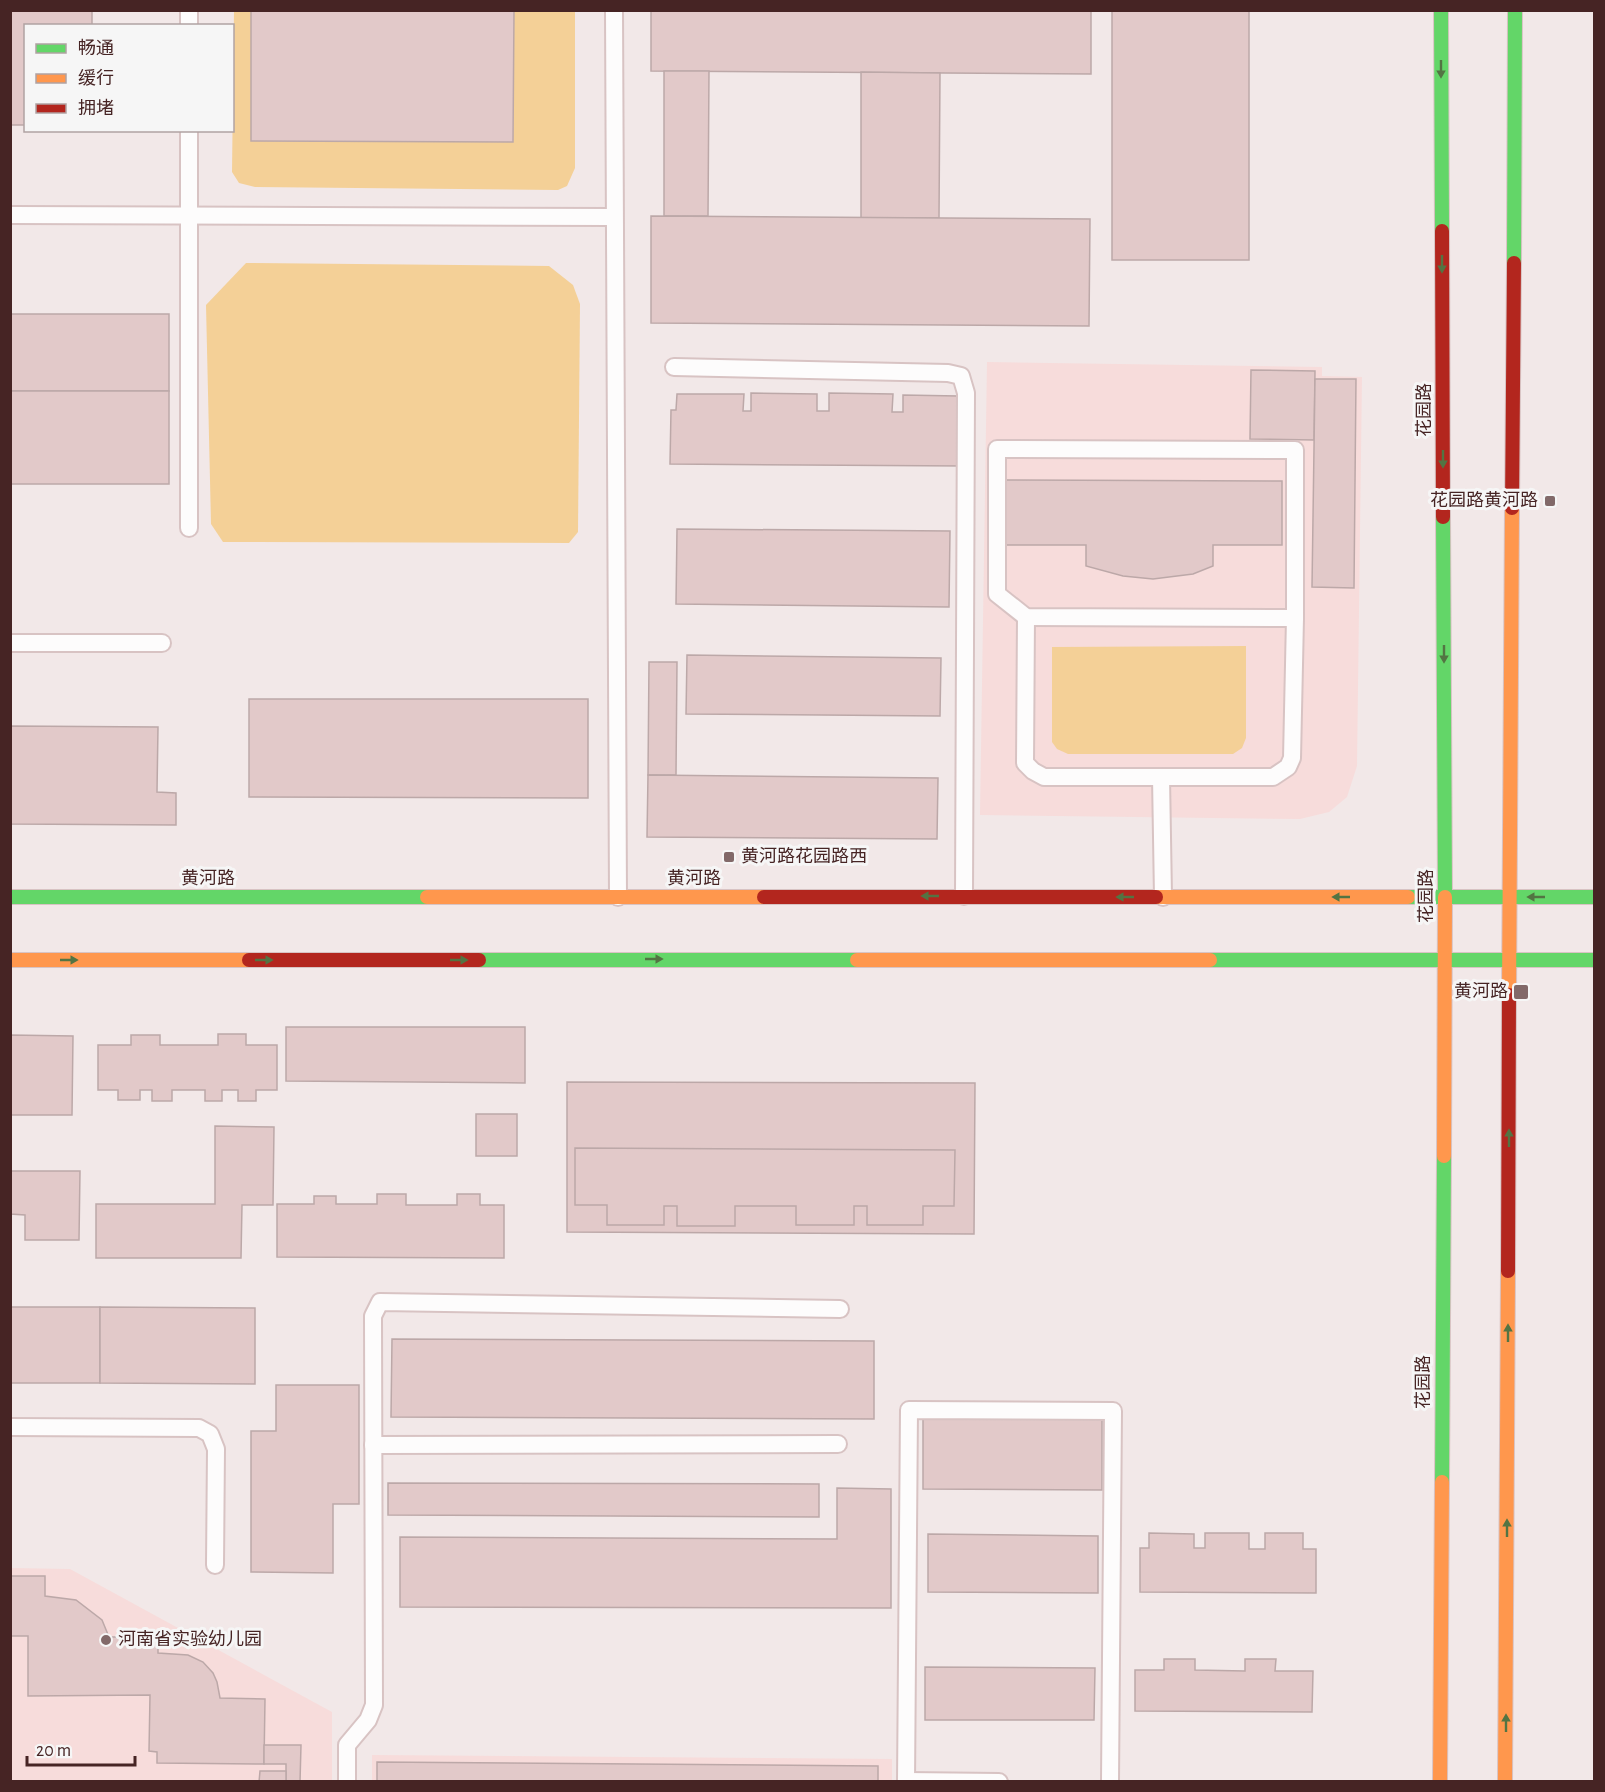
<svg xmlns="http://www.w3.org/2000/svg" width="1605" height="1792" font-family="'Alegreya Sans','Noto Sans SC',sans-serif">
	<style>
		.built { fill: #f7dcdb }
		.green { fill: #f4d097 }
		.building { fill: #e2c9c9; stroke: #bca8a8; stroke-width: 1.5 }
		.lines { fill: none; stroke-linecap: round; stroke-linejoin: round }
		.lane-casing { stroke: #d8c3c3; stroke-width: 20 }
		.fast-casing { stroke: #d8c3c3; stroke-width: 16 }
		.slow-casing { stroke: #d8c3c3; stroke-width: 16 }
		.jam-casing { stroke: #d8c3c3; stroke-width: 16 }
		.lane { stroke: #fdfcfc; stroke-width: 16 }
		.fast { stroke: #63d668; stroke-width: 14 }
		.slow { stroke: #ff974d; stroke-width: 14 }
		.jam { stroke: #b3261e; stroke-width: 14 }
		.oneway { fill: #537443 }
		.poi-dot { fill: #826969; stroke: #f6f6f6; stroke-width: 2 }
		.labels { text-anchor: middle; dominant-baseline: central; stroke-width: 6; stroke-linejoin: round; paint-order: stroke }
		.street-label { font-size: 18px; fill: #462424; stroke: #f6f6f6 }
		.poi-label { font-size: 18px; fill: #462424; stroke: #f6f6f6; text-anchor: end }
	</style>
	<rect width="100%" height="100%" fill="#f2e8e8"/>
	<g class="built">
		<polygon points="987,362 1322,367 1322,376 1362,377 1357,766 1347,797 1329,812 1300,819 980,815"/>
		<polygon points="11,1568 70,1569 332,1712 332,1781 11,1782"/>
		<polygon points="372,1755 892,1759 892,1782 372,1782"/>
	</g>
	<g class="green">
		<polygon points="234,11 251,11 251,141 513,142 514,11 575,11 575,168 567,186 558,190 255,187 239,183 232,172"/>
		<polygon points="246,263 549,266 573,285 580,304 578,532 569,543 223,542 211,524 206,305"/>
		<polygon points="1246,646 1246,738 1242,748 1233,754 1068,754 1057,749 1052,742 1052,647"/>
	</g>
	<g class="building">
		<polygon points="10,10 92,10 92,26 26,26 26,125 10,125"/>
		<polygon points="251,10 514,10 513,142 251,141"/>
		<polygon points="651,10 1091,10 1091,74 651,71"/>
		<rect x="1112" y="10" width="137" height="250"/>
		<polygon points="664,71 709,71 708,216 664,216"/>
		<polygon points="861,72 940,73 939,218 861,218"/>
		<polygon points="651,216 1090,219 1089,326 651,323"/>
		<rect x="10" y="314" width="159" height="77"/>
		<polygon points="1251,370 1315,371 1314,440 1250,439"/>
		<polygon points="1315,379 1356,379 1354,588 1312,587"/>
		<rect x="10" y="391" width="159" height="93"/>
		<polygon points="751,393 817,394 817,411 829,411 829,393 893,394 892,412 903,412 903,395 958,396 964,466 670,464 671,410 676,410 677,394 744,394 743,411 751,411"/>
		<polygon points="1006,480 1282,481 1282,545 1213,545 1213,566 1193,574 1153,579 1123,576 1086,566 1086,545 1006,545"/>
		<polygon points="677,529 950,531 949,607 676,604"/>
		<polygon points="687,655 941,658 940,716 686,714"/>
		<polygon points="649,662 677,662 676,775 648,775"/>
		<polygon points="249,699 588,699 588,798 249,797"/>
		<polygon points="10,726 158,727 157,792 176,793 176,825 10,824"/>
		<polygon points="648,775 938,778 937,839 647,837"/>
		<polygon points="286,1027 525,1027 525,1083 286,1081"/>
		<polygon points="218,1034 246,1034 246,1045 277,1045 277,1090 256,1090 256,1101 238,1101 238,1090 222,1090 222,1101 205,1101 205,1090 172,1090 172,1101 152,1101 152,1090 140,1090 140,1100 118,1100 118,1090 98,1090 98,1045 131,1045 131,1035 160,1035 160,1045 218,1045"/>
		<polygon points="10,1035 73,1036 72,1115 10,1115"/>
		<polygon points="567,1082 975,1083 974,1234 567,1232"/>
		<rect x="476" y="1114" width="41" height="42"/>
		<polygon points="215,1126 274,1127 273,1205 242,1205 241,1258 96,1258 96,1204 215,1204"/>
		<polygon points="575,1148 955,1150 954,1206 923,1206 923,1225 867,1225 867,1206 854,1206 854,1225 796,1225 796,1206 735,1206 735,1226 677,1226 677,1206 664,1206 664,1225 607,1225 607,1205 575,1205"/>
		<polygon points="10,1171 80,1171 79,1240 25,1240 25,1215 10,1214"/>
		<polygon points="377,1194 406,1194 406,1205 457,1205 457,1194 480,1194 480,1205 504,1205 504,1258 277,1257 277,1204 314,1204 314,1196 336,1196 336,1204 377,1204"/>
		<rect x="10" y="1307" width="90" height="76"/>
		<polygon points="100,1307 255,1308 255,1384 100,1383"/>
		<polygon points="392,1339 874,1341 874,1419 391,1417"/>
		<polygon points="276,1385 359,1385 359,1504 333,1504 333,1573 251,1572 251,1431 276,1431"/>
		<polygon points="923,1417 1102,1418 1102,1490 923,1489"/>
		<polygon points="388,1483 819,1484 819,1517 388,1515"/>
		<polygon points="837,1488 891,1489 891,1608 400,1607 400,1537 837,1539"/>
		<polygon points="1149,1533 1194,1534 1194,1548 1205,1548 1205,1533 1249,1533 1249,1549 1265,1549 1265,1533 1303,1533 1303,1549 1316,1549 1316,1593 1140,1592 1140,1548 1149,1548"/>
		<polygon points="928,1534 1098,1536 1098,1593 928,1592"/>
		<polygon points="10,1576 45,1576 45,1596 76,1600 102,1620 109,1637 158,1637 158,1653 188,1655 203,1662 213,1673 217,1682 220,1698 265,1699 264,1764 157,1763 157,1752 149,1751 150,1695 28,1696 28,1636 10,1636"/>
		<polygon points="1164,1659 1195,1659 1195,1670 1245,1671 1245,1659 1276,1659 1275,1671 1313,1671 1312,1712 1135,1711 1135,1670 1164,1670"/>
		<polygon points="925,1667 1095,1668 1094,1720 925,1720"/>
		<polygon points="264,1745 301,1745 300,1782 286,1782 286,1764 264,1764"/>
		<polygon points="377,1762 878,1766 878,1782 377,1782"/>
		<polygon points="260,1771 286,1771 286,1782 259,1782"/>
	</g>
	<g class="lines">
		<g class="lane-casing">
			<g id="lane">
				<polyline points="189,10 189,26"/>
				<polyline points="614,10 618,897"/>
				<polyline points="189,130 189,528"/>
				<polyline points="10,215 614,217"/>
				<polyline points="674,367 948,373 961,376 966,393 964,896"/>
				<polygon points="997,449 1295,450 1295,618 1026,617 997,594"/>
				<polyline points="1026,617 1025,763 1033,771 1044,777 1273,777 1288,767 1292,758 1295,618"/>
				<polyline points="10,643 162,643"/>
				<polyline points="1161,777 1163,897"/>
				<polyline points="10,1427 199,1428 210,1434 216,1449 215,1565"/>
				<polyline points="373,1445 838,1444"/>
				<polyline points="906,1781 999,1782"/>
				<polyline points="347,1782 347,1745 368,1720 374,1705 373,1316 380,1302 840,1309"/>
				<polyline points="906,1782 909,1410 1113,1411 1110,1782"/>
			</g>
		</g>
		<g class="fast-casing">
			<g id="fast">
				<polyline points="1441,10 1442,231"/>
				<polyline points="1514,263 1515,10"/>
				<polyline points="1443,517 1445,897"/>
				<polyline points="10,897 427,897"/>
				<polyline points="1408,897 1594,897"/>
				<polyline points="479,960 857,960"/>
				<polyline points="1210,960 1594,960"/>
				<polyline points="1442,1482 1444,1156"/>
			</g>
		</g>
		<g class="slow-casing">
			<g id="slow">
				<polyline points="427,897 764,897"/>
				<polyline points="1156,897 1408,897"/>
				<polyline points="10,960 249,960"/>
				<polyline points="857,960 1210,960"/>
				<polyline points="1509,995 1512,508"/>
				<polyline points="1444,1156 1445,897"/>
				<polyline points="1440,1782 1442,1482"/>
				<polyline points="1505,1782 1508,1271"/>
			</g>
		</g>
		<g class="jam-casing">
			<g id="jam">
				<polyline points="1442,231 1443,517"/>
				<polyline points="1512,508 1514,263"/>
				<polyline points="764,897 1156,897"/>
				<polyline points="249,960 479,960"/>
				<polyline points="1508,1271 1509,995"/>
			</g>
		</g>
		<use href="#lane" class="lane"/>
		<use href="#fast" class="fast"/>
		<use href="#slow" class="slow"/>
		<use href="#jam" class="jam"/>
	</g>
	<defs><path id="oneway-solid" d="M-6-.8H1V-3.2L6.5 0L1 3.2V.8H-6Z" transform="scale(1.5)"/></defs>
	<g class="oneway">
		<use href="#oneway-solid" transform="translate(1441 69) rotate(90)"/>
		<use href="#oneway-solid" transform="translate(1442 264) rotate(90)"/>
		<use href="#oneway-solid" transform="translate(1443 459) rotate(90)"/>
		<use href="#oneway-solid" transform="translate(1444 654) rotate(90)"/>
		<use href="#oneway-solid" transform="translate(930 896) rotate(180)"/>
		<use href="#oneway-solid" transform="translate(1125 897) rotate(-180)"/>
		<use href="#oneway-solid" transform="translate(1341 897) rotate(-180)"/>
		<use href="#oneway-solid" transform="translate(1536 897) rotate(180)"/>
		<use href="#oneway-solid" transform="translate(654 959)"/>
		<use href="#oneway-solid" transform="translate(69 960)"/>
		<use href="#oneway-solid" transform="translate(264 960)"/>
		<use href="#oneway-solid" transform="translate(459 960)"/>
		<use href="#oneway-solid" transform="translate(1509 1138) rotate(-90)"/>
		<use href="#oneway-solid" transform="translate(1508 1333) rotate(-90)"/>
		<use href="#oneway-solid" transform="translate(1507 1528) rotate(-90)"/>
		<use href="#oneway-solid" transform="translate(1506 1723) rotate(-90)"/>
	</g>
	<g class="poi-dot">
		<rect x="1544" y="495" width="12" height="12" rx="3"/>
		<rect x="723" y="851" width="12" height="12" rx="3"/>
		<rect x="1513" y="984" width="16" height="16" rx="3"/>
		<circle cx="106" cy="1640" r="6"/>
	</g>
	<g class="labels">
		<g class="street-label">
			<text transform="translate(1425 410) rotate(-90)">花园路</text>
			<text x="208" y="879">黄河路</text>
			<text x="694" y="879">黄河路</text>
			<text transform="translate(1427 896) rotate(-90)">花园路</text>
			<text transform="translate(1424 1382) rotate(-90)">花园路</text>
		</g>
		<g class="poi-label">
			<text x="1538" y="501">花园路黄河路</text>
			<text x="741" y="857" text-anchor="start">黄河路花园路西</text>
			<text x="1508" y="992">黄河路</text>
			<text x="118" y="1640" text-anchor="start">河南省实验幼儿园</text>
		</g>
	</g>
	<rect width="1605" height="1792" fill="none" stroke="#462424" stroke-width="24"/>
	<rect x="24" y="24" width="210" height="108" fill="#f6f6f6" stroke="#b0a2a2" stroke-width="1.5"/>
	<rect x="36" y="44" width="30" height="9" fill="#63d668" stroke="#b0a2a2" stroke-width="1.5"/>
	<text x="78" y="54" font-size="18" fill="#462424">畅通</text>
	<rect x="36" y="74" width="30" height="9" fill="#ff974d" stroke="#b0a2a2" stroke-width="1.5"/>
	<text x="78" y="84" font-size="18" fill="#462424">缓行</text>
	<rect x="36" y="104" width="30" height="9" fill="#b3261e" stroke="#b0a2a2" stroke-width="1.5"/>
	<text x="78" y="114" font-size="18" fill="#462424">拥堵</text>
	<path d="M27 1756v9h108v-9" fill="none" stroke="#462424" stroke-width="3"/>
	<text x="36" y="1756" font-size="18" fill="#462424" stroke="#f6f6f6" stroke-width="4.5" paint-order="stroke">20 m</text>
</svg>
